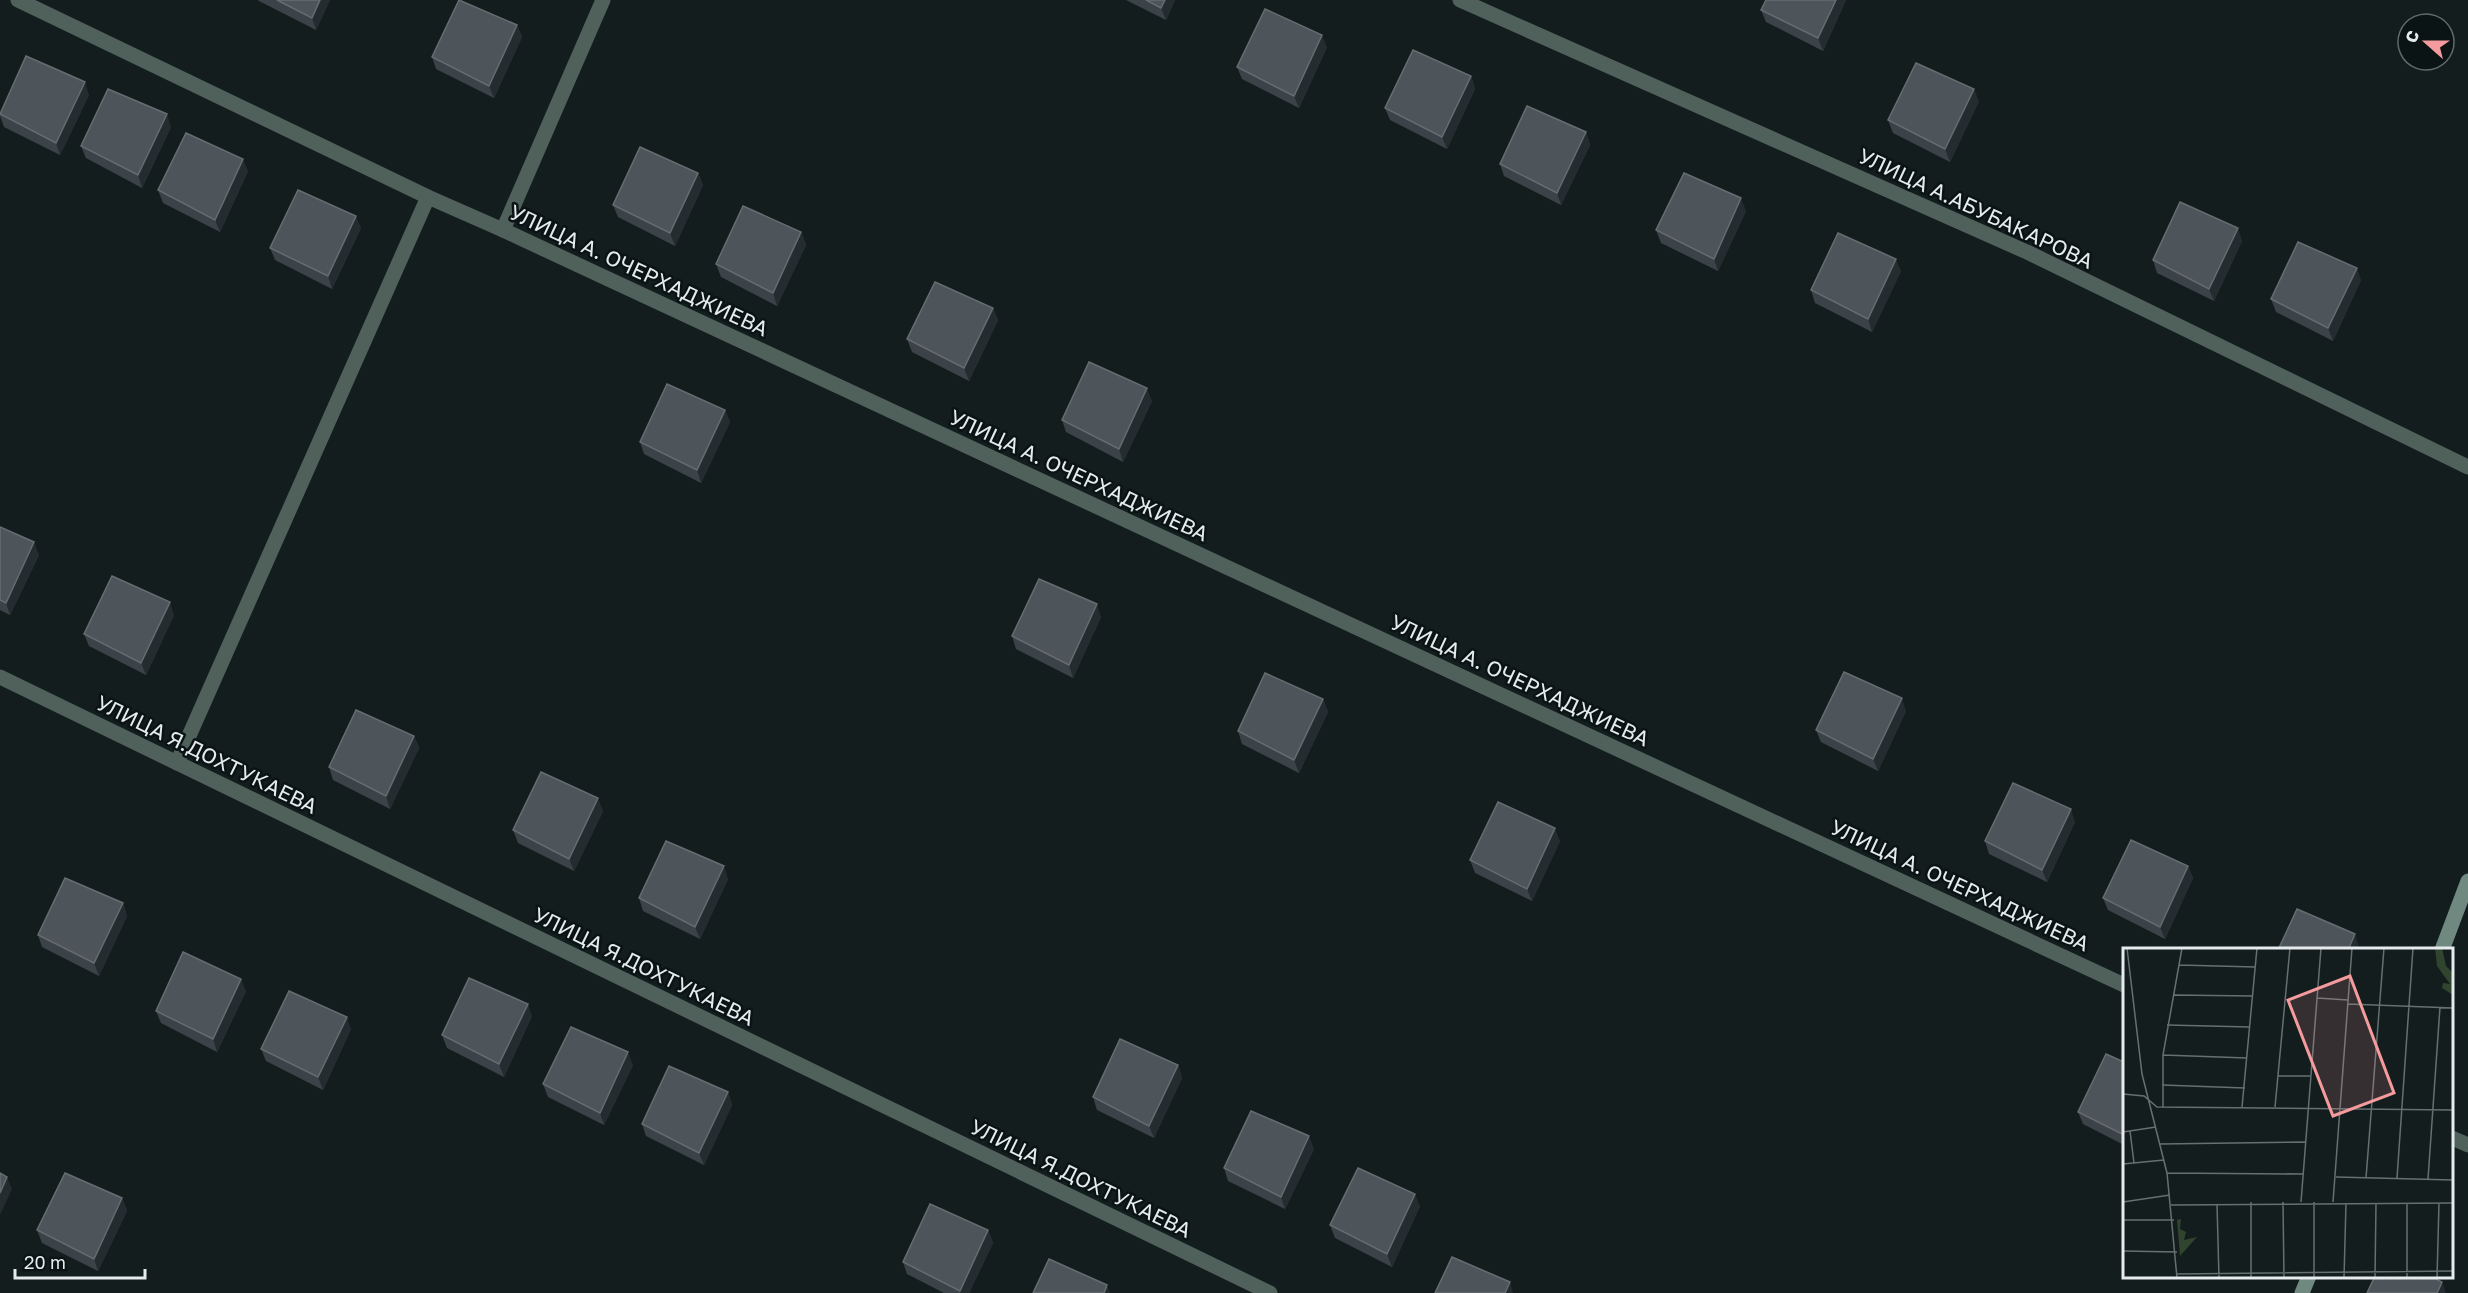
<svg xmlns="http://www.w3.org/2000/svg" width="2468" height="1293" font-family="'Golos Text',sans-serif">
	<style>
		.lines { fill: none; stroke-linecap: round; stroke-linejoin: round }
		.street { stroke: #50605b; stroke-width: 15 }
		.secondary { stroke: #6f8880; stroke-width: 15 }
		.wall { fill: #3c4348 }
		.shaded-wall { fill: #242c30 }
		.building { fill: #4e555a; stroke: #666d71; stroke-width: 1.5 }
		.labels { text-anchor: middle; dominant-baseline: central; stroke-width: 5; stroke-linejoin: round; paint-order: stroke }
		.street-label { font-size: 21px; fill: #e6eced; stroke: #0a1415 }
		.inset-road { fill: none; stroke: #677071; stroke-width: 1.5 }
		.view { fill: #f59b9e; fill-opacity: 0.15; stroke: #f59b9e; stroke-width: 3 }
		.inset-edge { fill: none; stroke: #e6eced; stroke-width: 3 }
	</style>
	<rect width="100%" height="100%" fill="#131d1e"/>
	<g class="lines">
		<g class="street">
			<polyline points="18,0 428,197 503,230 2124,985"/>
			<polyline points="1460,0 2027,252 2468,467"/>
			<polyline points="503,230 603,0"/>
			<polyline points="0,677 1270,1293"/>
			<polyline points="177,763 428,197"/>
			<polyline points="2452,1138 2468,1145"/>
		</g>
		<g class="secondary">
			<polyline points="2442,950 2468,881"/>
			<polyline points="2302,1293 2309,1276"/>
		</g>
	</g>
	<g class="wall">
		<polygon points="258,0 330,0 316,30 259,1"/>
		<polygon points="1126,0 1175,0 1166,20"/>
		<polygon points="1846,0 1823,51 1766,22 1761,10"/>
		<polygon points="517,25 522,37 494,98 436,69 432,57"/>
		<polygon points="1327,47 1299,108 1242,79 1237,67"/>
		<polygon points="1471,76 1475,89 1447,149 1390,120 1385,108"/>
		<polygon points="89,95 60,155 4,127 0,116 0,113"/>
		<polygon points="1979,101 1950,162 1893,133 1888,120"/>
		<polygon points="171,127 142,188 86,158 81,146"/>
		<polygon points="1586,132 1590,145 1561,205 1504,176 1500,164"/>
		<polygon points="248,171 220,232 163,203 158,190"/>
		<polygon points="698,173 703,185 675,246 618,217 613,205"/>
		<polygon points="1746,211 1718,271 1661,243 1656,230"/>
		<polygon points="361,228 332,289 275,260 270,248"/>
		<polygon points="801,232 806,245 777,306 721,277 716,264"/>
		<polygon points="2242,241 2214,301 2157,273 2153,260"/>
		<polygon points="1901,271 1872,332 1815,303 1811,290"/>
		<polygon points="2361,280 2333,341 2276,312 2271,299"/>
		<polygon points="993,308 998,320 969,381 912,352 907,339"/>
		<polygon points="1152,401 1123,462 1066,432 1062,420"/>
		<polygon points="725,410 730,422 701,483 644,454 640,442"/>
		<polygon points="0,527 39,555 10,615 0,610"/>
		<polygon points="174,615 146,675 89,646 84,634"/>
		<polygon points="1101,617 1073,678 1016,649 1012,636"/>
		<polygon points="1323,699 1328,712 1299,773 1242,744 1238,731"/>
		<polygon points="1906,711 1878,771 1821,742 1816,730"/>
		<polygon points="414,736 419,748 390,809 333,780 329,767"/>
		<polygon points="603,811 574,871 518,843 513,830"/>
		<polygon points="2075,822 2047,882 1989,854 1985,841"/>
		<polygon points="1560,841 1532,901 1475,873 1470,860"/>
		<polygon points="2188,866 2193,878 2165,939 2108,910 2103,898"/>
		<polygon points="728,879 700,939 643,911 639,898"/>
		<polygon points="123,903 127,916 99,976 42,947 38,935"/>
		<polygon points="246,991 217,1052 161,1023 156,1011"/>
		<polygon points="532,1016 504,1077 447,1048 442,1035"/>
		<polygon points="351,1029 323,1090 266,1061 261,1049"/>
		<polygon points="2124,1062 2124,1145 2083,1124 2078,1112"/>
		<polygon points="633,1065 604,1125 548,1097 543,1084"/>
		<polygon points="1178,1065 1182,1078 1154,1138 1097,1110 1093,1097"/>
		<polygon points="728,1092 732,1105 704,1165 646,1136 642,1124"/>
		<polygon points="1314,1149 1285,1209 1228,1181 1224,1168"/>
		<polygon points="122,1198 127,1211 98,1271 42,1243 37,1230"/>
		<polygon points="1420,1206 1392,1267 1335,1238 1330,1225"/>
		<polygon points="988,1230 993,1243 969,1293 944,1293 907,1274 903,1262"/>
	</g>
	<g class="shaded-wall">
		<polygon points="320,0 330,0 316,30 312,18"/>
		<polygon points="1165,0 1175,0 1166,20 1161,8"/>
		<polygon points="1836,0 1846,0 1823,51 1818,38"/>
		<polygon points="517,25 522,37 494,98 489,86"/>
		<polygon points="1322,35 1327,47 1299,108 1294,96"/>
		<polygon points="1471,76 1475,89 1447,149 1442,137"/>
		<polygon points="85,82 89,95 60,155 56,143"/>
		<polygon points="1974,89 1979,101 1950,162 1945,149"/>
		<polygon points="167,114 171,127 142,188 138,175"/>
		<polygon points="1586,132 1590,145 1561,205 1557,193"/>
		<polygon points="243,159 248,171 220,232 215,220"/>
		<polygon points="698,173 703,185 675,246 670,233"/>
		<polygon points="1741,198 1746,211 1718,271 1714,259"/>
		<polygon points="356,216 361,228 332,289 328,276"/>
		<polygon points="2238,228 2242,241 2214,301 2209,289"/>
		<polygon points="801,232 806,245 777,306 773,293"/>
		<polygon points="1896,259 1901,271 1872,332 1868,319"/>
		<polygon points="2357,268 2361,280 2333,341 2328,328"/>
		<polygon points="993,308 998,320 969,381 964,368"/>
		<polygon points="1147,388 1152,401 1123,462 1119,449"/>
		<polygon points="725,410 730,422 701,483 697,470"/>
		<polygon points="34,542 39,555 10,615 6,603"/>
		<polygon points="170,602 174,615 146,675 141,663"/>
		<polygon points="1097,604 1101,617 1073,678 1069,665"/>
		<polygon points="1902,698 1906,711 1878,771 1873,759"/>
		<polygon points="1323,699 1328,712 1299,773 1294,760"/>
		<polygon points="414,736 419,748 390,809 386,796"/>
		<polygon points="598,798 603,811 574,871 569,859"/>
		<polygon points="2071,809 2075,822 2047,882 2042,870"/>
		<polygon points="1555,828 1560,841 1532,901 1527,889"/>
		<polygon points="724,866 728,879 700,939 695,927"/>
		<polygon points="2188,866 2193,878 2165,939 2160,927"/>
		<polygon points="123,903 127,916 99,976 94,963"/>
		<polygon points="2355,934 2359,947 2358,950 2348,950"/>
		<polygon points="241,979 246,991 217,1052 213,1039"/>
		<polygon points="528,1004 532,1016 504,1077 499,1064"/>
		<polygon points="347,1017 351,1029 323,1090 318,1077"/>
		<polygon points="628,1052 633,1065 604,1125 600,1113"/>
		<polygon points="1178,1065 1182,1078 1154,1138 1149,1126"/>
		<polygon points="728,1092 732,1105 704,1165 699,1153"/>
		<polygon points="1309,1136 1314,1149 1285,1209 1281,1197"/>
		<polygon points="7,1177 12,1189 0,1215 0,1193"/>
		<polygon points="1415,1194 1420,1206 1392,1267 1387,1254"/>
		<polygon points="122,1198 127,1211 98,1271 94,1259"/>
		<polygon points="988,1230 993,1243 969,1293 960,1293 960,1291"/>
		<polygon points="1510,1282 1513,1293 1505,1293"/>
		<polygon points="2442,1282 2446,1293 2437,1293"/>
		<polygon points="1107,1285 1110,1293 1104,1293"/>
	</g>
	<g class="building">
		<polygon points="277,0 320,0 312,18"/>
		<polygon points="459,0 517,25 489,86 432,57"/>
		<polygon points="1146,0 1165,0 1161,8"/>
		<polygon points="1766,0 1836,0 1818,38 1761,10"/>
		<polygon points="1265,9 1322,35 1294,96 1237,67"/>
		<polygon points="1413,50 1471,76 1442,137 1385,108"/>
		<polygon points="26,56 85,82 56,143 0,114"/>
		<polygon points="1916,63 1974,89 1945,149 1888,120"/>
		<polygon points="108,89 167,114 138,175 81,146"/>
		<polygon points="1527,106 1586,132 1557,193 1500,164"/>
		<polygon points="186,133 243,159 215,220 158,190"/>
		<polygon points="640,147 698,173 670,233 613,205"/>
		<polygon points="1684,173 1741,198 1714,259 1656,230"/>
		<polygon points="298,190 356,216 328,276 270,248"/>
		<polygon points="2180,202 2238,228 2209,289 2153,260"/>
		<polygon points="743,206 801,232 773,293 716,264"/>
		<polygon points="1838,233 1896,259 1868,319 1811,290"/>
		<polygon points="2298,242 2357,268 2328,328 2271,299"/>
		<polygon points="935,282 993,308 964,368 907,339"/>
		<polygon points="1089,362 1147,388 1119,449 1062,420"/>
		<polygon points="667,384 725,410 697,470 640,442"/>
		<polygon points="0,527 34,542 6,603 0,600"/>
		<polygon points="112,576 170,602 141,663 84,634"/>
		<polygon points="1039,579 1097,604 1069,665 1012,636"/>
		<polygon points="1844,672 1902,698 1873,759 1816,730"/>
		<polygon points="1265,673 1323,699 1294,760 1238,731"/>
		<polygon points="356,710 414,736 386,796 329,767"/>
		<polygon points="541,772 598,798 569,859 513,830"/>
		<polygon points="2013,783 2071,809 2042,870 1985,841"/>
		<polygon points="1498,802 1555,828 1527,889 1470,860"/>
		<polygon points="2131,840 2188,866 2160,927 2103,898"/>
		<polygon points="666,841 724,866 695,927 639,898"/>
		<polygon points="65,878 123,903 94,963 38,935"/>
		<polygon points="2297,909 2355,934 2348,950 2278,950"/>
		<polygon points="183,952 241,979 213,1039 156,1011"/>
		<polygon points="469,978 528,1004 499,1064 442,1035"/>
		<polygon points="289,991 347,1017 318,1077 261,1049"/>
		<polygon points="571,1027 628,1052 600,1113 543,1084"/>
		<polygon points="1120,1039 1178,1065 1149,1126 1093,1097"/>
		<polygon points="2106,1054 2124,1062 2124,1135 2078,1112"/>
		<polygon points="669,1066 728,1092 699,1153 642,1124"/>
		<polygon points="1251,1111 1309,1136 1281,1197 1224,1168"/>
		<polygon points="1358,1168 1415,1194 1387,1254 1330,1225"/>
		<polygon points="0,1173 7,1177 0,1193"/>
		<polygon points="65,1173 122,1198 94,1259 37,1230"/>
		<polygon points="930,1204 988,1230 960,1291 903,1262"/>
		<polygon points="1452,1257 1510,1282 1505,1293 1435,1293"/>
		<polygon points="1049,1259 1107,1285 1104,1293 1033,1293"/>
		<polygon points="2375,1276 2430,1276 2442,1282 2437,1293 2367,1293"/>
	</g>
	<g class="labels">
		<g class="street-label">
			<text transform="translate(1976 208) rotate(25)">УЛИЦА А.АБУБАКАРОВА</text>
			<text transform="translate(639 270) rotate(25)">УЛИЦА А. ОЧЕРХАДЖИЕВА</text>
			<text transform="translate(1079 475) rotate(25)">УЛИЦА А. ОЧЕРХАДЖИЕВА</text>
			<text transform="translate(1520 680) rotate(25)">УЛИЦА А. ОЧЕРХАДЖИЕВА</text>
			<text transform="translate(207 754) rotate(26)">УЛИЦА Я.ДОХТУКАЕВА</text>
			<text transform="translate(1960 885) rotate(25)">УЛИЦА А. ОЧЕРХАДЖИЕВА</text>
			<text transform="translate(644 966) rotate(26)">УЛИЦА Я.ДОХТУКАЕВА</text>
			<text transform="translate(1081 1178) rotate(26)">УЛИЦА Я.ДОХТУКАЕВА</text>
		</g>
	</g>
	<g transform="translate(2123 948)">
		<rect width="330" height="330" fill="#131d1e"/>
		<path d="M 312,0 L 319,0 L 323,18 L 330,25 L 330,47 L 319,40 L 320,35 L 327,36 L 314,18 ZM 58,271 L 57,281 L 63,284 L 61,292 L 74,289 L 57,308 L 54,272 Z" fill="#31442e"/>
		<path class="inset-road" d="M 4,0 L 19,126 L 44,225 L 54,330M 56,17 L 132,19M 50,47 L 130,48M 194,50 L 225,52M 225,56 L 330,60M 44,77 L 127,79M 40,107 L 124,110M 155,128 L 187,128M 39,137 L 122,140M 0,146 L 21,148 L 34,159 L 330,162M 40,159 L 40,107 L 59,0M 119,159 L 134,0M 152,159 L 167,0M 7,183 L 11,215M 0,184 L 33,179M 37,196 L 182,194M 0,216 L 41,212M 44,225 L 180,226M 213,229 L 330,232M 243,230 L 261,0M 274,230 L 290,0M 305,231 L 317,59M 0,254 L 47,247M 128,254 L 128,330M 160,254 L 161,330M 178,254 L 198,0M 210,254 L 229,0M 94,256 L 96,330M 48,257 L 330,255M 0,272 L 51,272M 0,303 L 54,304M 54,326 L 330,323M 191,330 L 191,254M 221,330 L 223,255M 252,330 L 253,255M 284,330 L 284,255M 314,330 L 316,255"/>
		<path class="view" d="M 227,28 L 271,145 L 210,168 L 165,52 Z"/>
		<rect width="330" height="330" class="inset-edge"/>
	</g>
	<g transform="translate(2426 42) rotate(291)"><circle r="28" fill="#0a1415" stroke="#626a6b" stroke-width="1.5"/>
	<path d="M0-4.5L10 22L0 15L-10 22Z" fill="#f59b9e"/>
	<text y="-9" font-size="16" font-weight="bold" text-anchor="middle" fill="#e6eced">С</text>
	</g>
	<path d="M15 1269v9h130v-9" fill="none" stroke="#e6eced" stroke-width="3"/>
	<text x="24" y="1269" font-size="18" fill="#e6eced" stroke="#0a1415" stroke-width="4.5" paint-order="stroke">20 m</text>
</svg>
